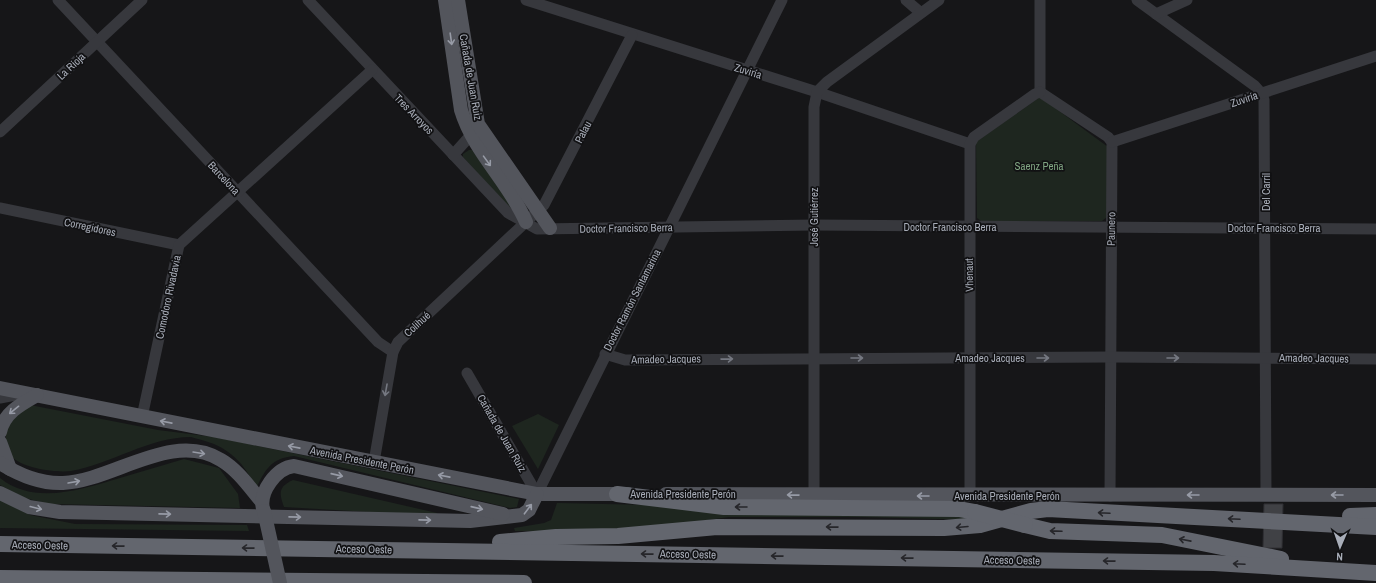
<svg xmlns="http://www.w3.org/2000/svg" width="1376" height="583" font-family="'Archivo Narrow',sans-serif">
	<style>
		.green { fill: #1e261f }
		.building { fill: #404145; stroke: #303034 }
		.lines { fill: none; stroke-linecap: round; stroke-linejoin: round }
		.minor { stroke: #37383d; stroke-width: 11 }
		.major { stroke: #53555c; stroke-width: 14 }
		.highway { stroke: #63666e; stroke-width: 16 }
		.major-bridge { stroke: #53555c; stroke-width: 14 }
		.highway-bridge { stroke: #63666e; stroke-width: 16 }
		.oneway { stroke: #979ba6 }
		.oneway2 { stroke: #757881 }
		.oneway3 { stroke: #26262a }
		.labels { text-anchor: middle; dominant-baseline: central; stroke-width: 3.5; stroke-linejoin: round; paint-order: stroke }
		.street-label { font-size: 11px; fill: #a8adb8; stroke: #111113 }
		.park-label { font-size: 11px; fill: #7fa381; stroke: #111113 }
	</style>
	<rect width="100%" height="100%" fill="#161618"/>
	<g class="green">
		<polygon points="1040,97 1108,147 1107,217 1102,221 981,221 977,218 976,142"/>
		<polygon points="469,150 472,150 513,207 511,210 463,157 463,154"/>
		<path d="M 30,405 L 158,430 L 214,437 L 519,499 L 517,507 L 510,508 L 294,456 C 272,458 265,469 256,489 C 246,465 230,448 205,441 C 201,440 195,438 191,437 C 149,437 111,464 71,471 C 55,473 17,468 9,453 C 6,448 6,443 6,438 C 5,423 20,414 30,405 Z"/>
		<polygon points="538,414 559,425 538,469 512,426"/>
		<path d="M 184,459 L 219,468 L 238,494 L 240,508 L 49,504 L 25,498 L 0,485 L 0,478 C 35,506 82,489 120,478 C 141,472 163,465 184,459 Z"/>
		<path d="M 293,480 L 437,513 L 437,516 L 284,507 C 279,493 278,487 293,480 Z"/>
		<polygon points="0,498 30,515 75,524 247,525 249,531 0,528"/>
		<polygon points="557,503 650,505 984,517 980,520 860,517 729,517 657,527 569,531 515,531 514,528 544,523 551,520"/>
	</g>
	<polygon class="building" points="1264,504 1283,504 1282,548 1263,548"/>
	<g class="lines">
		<g class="minor">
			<polyline points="58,0 378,342 393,352"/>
			<polyline points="308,0 508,213 537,229 814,225 1376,229"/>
			<polyline points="526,0 817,92 970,144"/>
			<polyline points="906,0 921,13"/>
			<polyline points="1040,0 1040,92"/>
			<polyline points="1137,0 1255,86 1262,94 1264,100 1266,495"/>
			<polyline points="1156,14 1187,0"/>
			<polyline points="1040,92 1108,137 1112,142 1110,496"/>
			<polyline points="0,132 142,0"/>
			<polyline points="1112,142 1376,56"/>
			<polyline points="453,155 470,136"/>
			<polyline points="0,208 179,245"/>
			<polyline points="605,354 625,360 1111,357 1376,359"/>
			<polyline points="467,373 537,494"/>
			<polyline points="0,398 21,394"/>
			<polyline points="142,417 179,245 372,70"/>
			<polyline points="374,462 393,352 398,342 544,205 632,35"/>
			<polyline points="537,494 782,0"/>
			<polyline points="814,495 814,107 817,92 827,82 939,0"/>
			<polyline points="970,496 970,144 974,137 1035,94 1040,92"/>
		</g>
		<g class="major">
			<path d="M 445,0 L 461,110 C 474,153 509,182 526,222"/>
			<polyline points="458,0 478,124 550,228"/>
			<polyline points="0,388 537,494 628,494"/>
			<path d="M 0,432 C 4,413 21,404 37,395"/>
			<polyline points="0,442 10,469"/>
			<path d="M 0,463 C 19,475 40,484 63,483 C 113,481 172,430 221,460 C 238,470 250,488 262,502"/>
			<polyline points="0,493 29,507 60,512 470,521 522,515 529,510 537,494"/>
			<polyline points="666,494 1376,495"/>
			<path d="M 263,509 C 259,492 276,468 294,466 L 503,514"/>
		</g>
		<g class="highway">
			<polyline points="617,494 724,507 959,509 975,512"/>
			<polyline points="1350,516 1376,515"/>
			<polyline points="1025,525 1050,531 1162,535 1281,559"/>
			<polyline points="500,542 556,537 618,536 717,527 944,528 980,525 1031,511 1048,509 1376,527"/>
			<polyline points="0,544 1214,563 1376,573"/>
			<polyline points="0,578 524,583"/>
		</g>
		<polyline class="major-bridge" points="264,511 280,583"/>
		<polyline class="highway-bridge" points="975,512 1025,525"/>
	</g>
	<defs><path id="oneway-shaft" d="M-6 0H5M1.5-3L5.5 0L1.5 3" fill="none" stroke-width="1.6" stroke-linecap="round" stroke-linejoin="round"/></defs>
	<g class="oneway">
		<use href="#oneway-shaft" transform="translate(451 39) rotate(82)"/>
		<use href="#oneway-shaft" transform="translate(487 161) rotate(54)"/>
		<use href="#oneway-shaft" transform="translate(14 410) rotate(141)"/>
		<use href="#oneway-shaft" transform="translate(166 422) rotate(-169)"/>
		<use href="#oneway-shaft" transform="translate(294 447) rotate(-169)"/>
		<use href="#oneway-shaft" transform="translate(199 453) rotate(9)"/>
		<use href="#oneway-shaft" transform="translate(337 475) rotate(13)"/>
		<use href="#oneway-shaft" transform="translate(444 476) rotate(-169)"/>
		<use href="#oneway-shaft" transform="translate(74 482) rotate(-10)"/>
		<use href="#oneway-shaft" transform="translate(793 495) rotate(-179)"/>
		<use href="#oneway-shaft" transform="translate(1193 495) rotate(180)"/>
		<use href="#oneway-shaft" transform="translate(1337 495) rotate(180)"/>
		<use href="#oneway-shaft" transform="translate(923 496) rotate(-180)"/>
		<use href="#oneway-shaft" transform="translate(36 508) rotate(14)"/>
		<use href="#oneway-shaft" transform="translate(477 508) rotate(13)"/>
		<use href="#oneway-shaft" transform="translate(528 509) rotate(-53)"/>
		<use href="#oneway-shaft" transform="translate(165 514) rotate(1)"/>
		<use href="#oneway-shaft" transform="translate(295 517) rotate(1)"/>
		<use href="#oneway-shaft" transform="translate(425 520) rotate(1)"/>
	</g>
	<g class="oneway2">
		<use href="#oneway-shaft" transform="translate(857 358)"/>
		<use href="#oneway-shaft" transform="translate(1043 358)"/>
		<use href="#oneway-shaft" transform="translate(1173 358)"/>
		<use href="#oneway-shaft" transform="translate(727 359) rotate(-1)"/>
		<use href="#oneway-shaft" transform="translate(386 390) rotate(100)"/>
	</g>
	<g class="oneway3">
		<use href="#oneway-shaft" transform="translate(741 507) rotate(-180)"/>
		<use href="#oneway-shaft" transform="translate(1104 513) rotate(-177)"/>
		<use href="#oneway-shaft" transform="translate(1234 519) rotate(-177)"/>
		<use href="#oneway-shaft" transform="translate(832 527) rotate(-179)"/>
		<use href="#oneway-shaft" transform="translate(962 527) rotate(175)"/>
		<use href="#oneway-shaft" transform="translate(1056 531) rotate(-178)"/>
		<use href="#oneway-shaft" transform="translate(1185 540) rotate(-169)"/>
		<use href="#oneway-shaft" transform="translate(118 546) rotate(-179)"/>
		<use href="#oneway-shaft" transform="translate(248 548) rotate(-179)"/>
		<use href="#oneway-shaft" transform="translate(647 554) rotate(-179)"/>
		<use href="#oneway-shaft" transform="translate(777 556) rotate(-179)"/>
		<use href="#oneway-shaft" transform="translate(907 558) rotate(-179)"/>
		<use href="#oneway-shaft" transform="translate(1109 561) rotate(-179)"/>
		<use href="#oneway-shaft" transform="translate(1239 564) rotate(-177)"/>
	</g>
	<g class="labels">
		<g class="street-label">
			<text transform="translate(71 66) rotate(-43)">La Rioja</text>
			<text transform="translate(748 71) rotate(17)">Zuviría</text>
			<text transform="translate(471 77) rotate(80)">Cañada de Juan Ruiz</text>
			<text transform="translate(1244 99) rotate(-18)">Zuviría</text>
			<text transform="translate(414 114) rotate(46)">Tres Arroyos</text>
			<text transform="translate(583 132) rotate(-63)">Palau</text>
			<text transform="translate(224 178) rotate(47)">Barcelona</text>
			<text transform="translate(1266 192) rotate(-90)">Del Carril</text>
			<text transform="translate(814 217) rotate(-90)">José Gutiérrez</text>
			<text transform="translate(90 227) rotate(12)">Corregidores</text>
			<text x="950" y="227">Doctor Francisco Berra</text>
			<text transform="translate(626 228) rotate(-1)">Doctor Francisco Berra</text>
			<text x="1274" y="228">Doctor Francisco Berra</text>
			<text transform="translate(1111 229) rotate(-89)">Paunero</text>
			<text transform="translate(969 275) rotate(-91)">Vhenaut</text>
			<text transform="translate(168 297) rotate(-78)">Comodoro Rivadavia</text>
			<text transform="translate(632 300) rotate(-63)">Doctor Ramón Santamarina</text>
			<text transform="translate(417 324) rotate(-43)">Colihué</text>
			<text x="990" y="358">Amadeo Jacques</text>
			<text transform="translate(1314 358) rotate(1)">Amadeo Jacques</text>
			<text transform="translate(666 359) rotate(-1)">Amadeo Jacques</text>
			<text transform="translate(502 433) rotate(60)">Cañada de Juan Ruiz</text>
			<text transform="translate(362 460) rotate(11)">Avenida Presidente Perón</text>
			<text x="683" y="494">Avenida Presidente Perón</text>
			<text x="1007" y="496">Avenida Presidente Perón</text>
			<text transform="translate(40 545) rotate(1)">Acceso Oeste</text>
			<text transform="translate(364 549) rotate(1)">Acceso Oeste</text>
			<text transform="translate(688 554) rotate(1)">Acceso Oeste</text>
			<text transform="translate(1012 560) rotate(1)">Acceso Oeste</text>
		</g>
		<g class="park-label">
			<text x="1039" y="166">Saenz Peña</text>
		</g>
	</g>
	<g transform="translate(1340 547) rotate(182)" stroke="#111113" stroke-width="3" paint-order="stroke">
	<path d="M0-3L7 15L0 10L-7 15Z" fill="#a8adb8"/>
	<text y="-6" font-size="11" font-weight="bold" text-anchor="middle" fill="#a8adb8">N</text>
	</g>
</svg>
